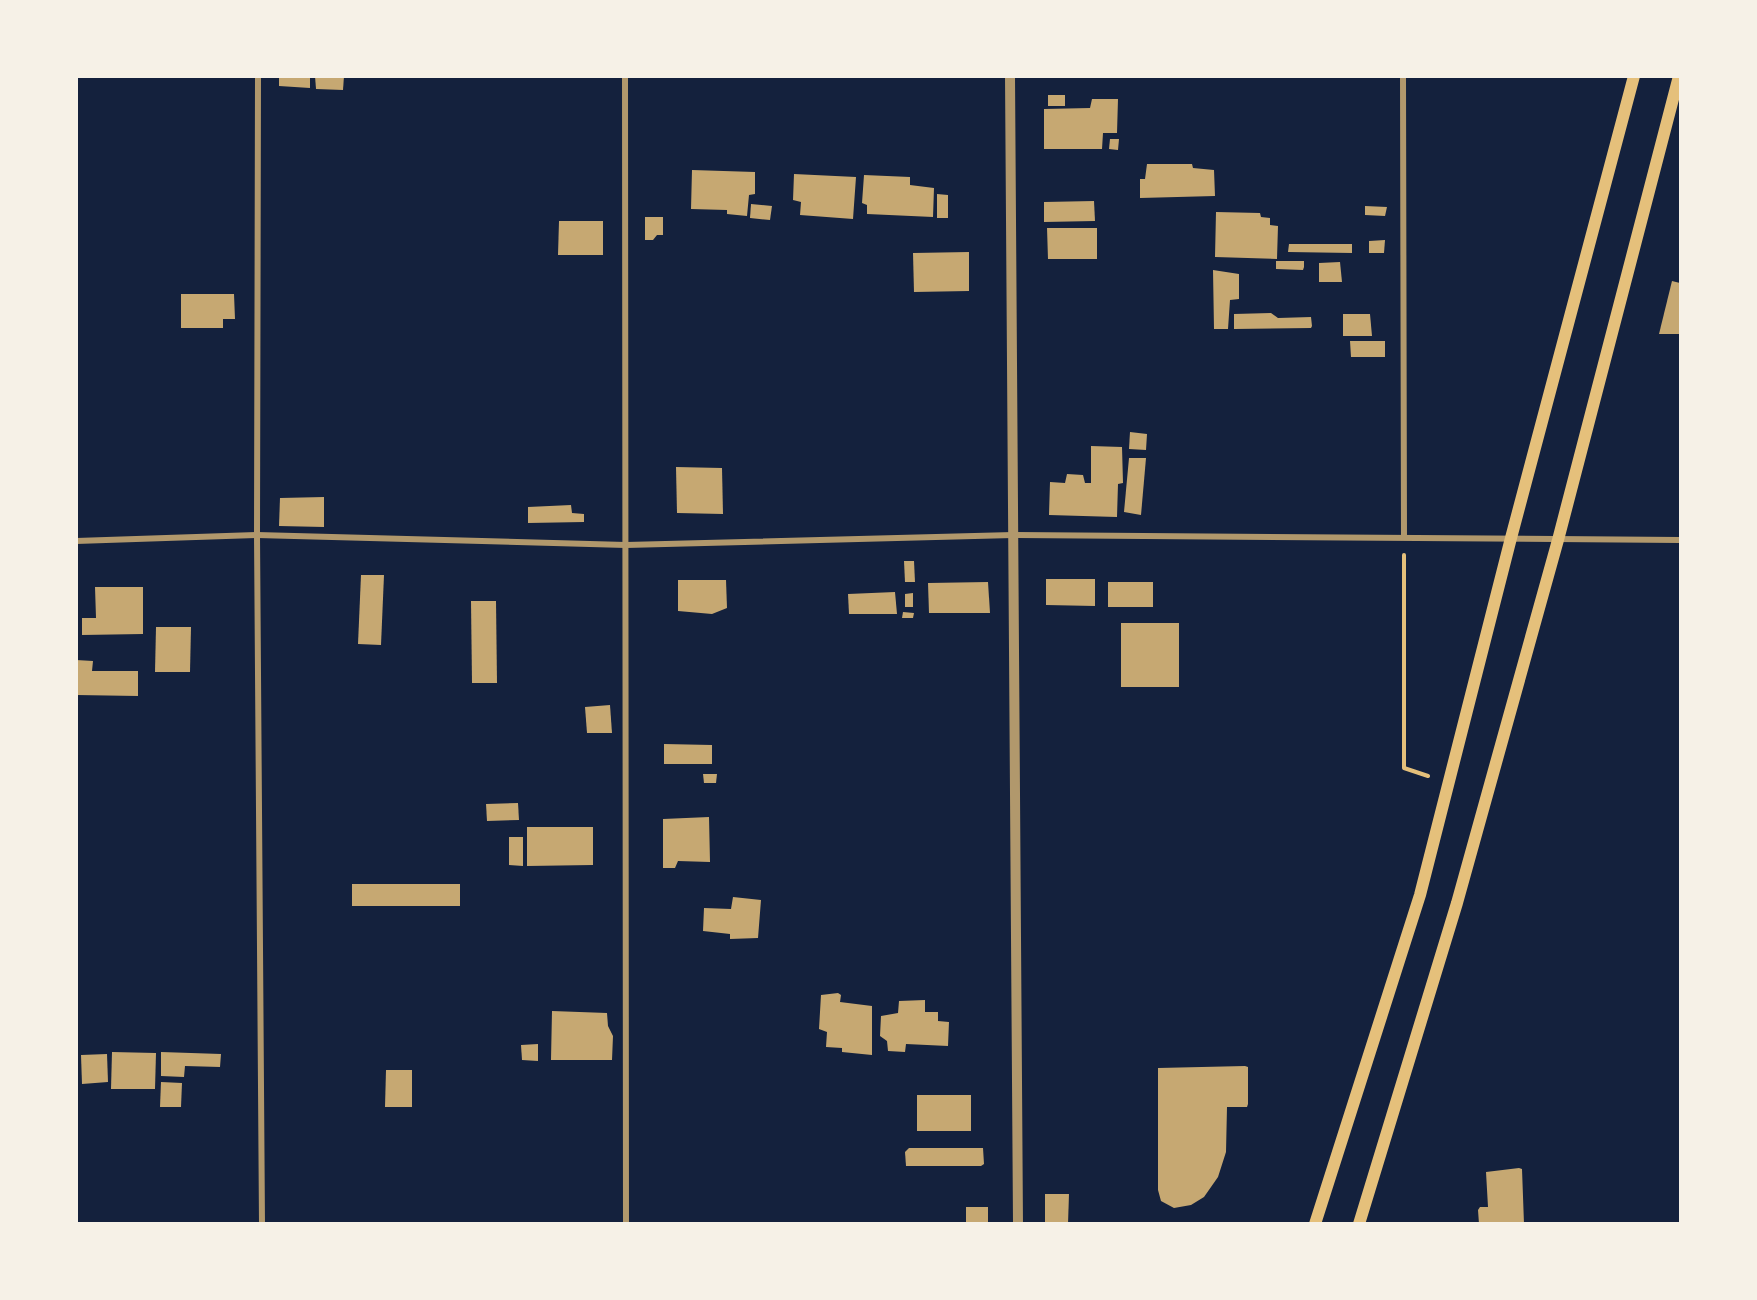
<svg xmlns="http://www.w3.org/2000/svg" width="1757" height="1300" font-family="Ubuntu,sans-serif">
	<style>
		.building { fill: #c6a872 }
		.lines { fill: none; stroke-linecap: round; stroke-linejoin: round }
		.path { stroke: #e5c07b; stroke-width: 4 }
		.minor { stroke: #b1986c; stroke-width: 6 }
		.tertiary { stroke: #b1986c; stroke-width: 10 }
		.secondary { stroke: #e5c07b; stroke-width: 12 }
	</style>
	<rect width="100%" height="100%" fill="#14213d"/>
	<g class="building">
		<polygon points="279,76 310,76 310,88 279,86"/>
		<polygon points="315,76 344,76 343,90 316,89"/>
		<rect x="1048" y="95" width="17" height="11"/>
		<polygon points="1092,99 1118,99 1117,133 1103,133 1102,149 1044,149 1044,109 1090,108"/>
		<polygon points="1110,139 1119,139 1118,150 1109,149"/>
		<polygon points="1147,164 1192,164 1193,168 1214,170 1215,196 1140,198 1140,179 1145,179"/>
		<polygon points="692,170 755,172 755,194 749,195 747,216 727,214 727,210 691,209"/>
		<polygon points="794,174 856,177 853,219 800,215 801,202 793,200"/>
		<polygon points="864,175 910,177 910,185 934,188 933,217 867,214 867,205 862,203"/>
		<polygon points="937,194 948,195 948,218 937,218"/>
		<polygon points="1094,201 1095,221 1044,222 1044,202"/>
		<polygon points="751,204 772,206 770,220 750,218"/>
		<polygon points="1365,206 1387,207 1385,216 1365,215"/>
		<polygon points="1216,212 1260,213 1261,217 1270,218 1270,225 1278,226 1277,259 1215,257"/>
		<polygon points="645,217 663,217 663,235 657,235 653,240 645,240"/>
		<polygon points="559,221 603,221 603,255 558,255"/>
		<polygon points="1047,228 1097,228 1097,259 1048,259"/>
		<polygon points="1385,240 1384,253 1369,253 1369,241"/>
		<polygon points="1289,244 1352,244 1352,253 1288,252"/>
		<polygon points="969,252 969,291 914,292 913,253"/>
		<polygon points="1276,261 1304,261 1304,267 1303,270 1276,269"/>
		<polygon points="1340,262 1342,282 1319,282 1319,263"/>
		<polygon points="1213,270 1239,274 1239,299 1230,300 1228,329 1214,329"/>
		<polygon points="1672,281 1680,283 1680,334 1659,334"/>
		<polygon points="181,294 234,294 235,319 223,319 223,328 181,328"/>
		<polygon points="1271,313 1278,318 1311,317 1312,326 1311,328 1234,329 1234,314"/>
		<polygon points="1343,314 1370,314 1372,336 1343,336"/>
		<polygon points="1350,341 1385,341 1385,357 1351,357"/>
		<polygon points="1130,432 1147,434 1146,450 1129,449"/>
		<polygon points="1091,446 1122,447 1123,483 1118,484 1117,517 1049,515 1050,482 1065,483 1067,474 1083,475 1085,483 1091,483"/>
		<polygon points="1129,458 1146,458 1141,515 1124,512"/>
		<polygon points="676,467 722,468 723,514 677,513"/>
		<polygon points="324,497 324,527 279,526 280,498"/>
		<polygon points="571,505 572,513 584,514 584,522 528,523 528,507"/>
		<polygon points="904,561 914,561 915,582 905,582"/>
		<polygon points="361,575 384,575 381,645 358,644"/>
		<polygon points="1046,579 1095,579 1095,606 1046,605"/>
		<polygon points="678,580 726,580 727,608 712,614 678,611"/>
		<polygon points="988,582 990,613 929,613 928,583"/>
		<rect x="1108" y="582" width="45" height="25"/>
		<polygon points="95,587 143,587 143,634 82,635 82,618 96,618"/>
		<polygon points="895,592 897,614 849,614 848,594"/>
		<polygon points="913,593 913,607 905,607 905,594"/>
		<polygon points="471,601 496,601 497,683 472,683"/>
		<polygon points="903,612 914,613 913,618 902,618"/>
		<rect x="1121" y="623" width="58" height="64"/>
		<polygon points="156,627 191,627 190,672 155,672"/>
		<polygon points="76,660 93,661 92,671 138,671 138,696 76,695"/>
		<polygon points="610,705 612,733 587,733 585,707"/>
		<polygon points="664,744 712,745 712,764 664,764"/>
		<polygon points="703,774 717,774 716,783 704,783"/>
		<polygon points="518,803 519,820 487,821 486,804"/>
		<polygon points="709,817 710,862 678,861 675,868 663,868 663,819"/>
		<polygon points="527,827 593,827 593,865 527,866"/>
		<polygon points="509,837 523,837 523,866 509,865"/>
		<rect x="352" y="884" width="108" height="22"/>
		<polygon points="733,897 761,900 758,938 730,939 730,934 703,931 704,908 731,909"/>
		<polygon points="838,993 841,995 840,1002 872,1006 872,1055 842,1052 842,1048 826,1047 827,1032 819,1029 821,995"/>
		<polygon points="925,1000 925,1012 938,1012 938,1021 949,1022 948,1046 906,1044 905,1052 888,1051 887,1041 880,1036 881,1016 898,1013 899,1001"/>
		<polygon points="552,1011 607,1013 608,1026 613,1036 612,1060 551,1060"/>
		<polygon points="538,1044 538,1061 522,1060 521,1045"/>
		<polygon points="112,1052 156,1053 155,1089 111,1089"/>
		<polygon points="161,1052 221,1054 220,1067 185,1066 184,1077 161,1076"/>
		<polygon points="107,1054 108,1082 82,1084 81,1055"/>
		<polygon points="1245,1066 1248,1067 1248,1104 1247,1107 1227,1107 1226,1152 1218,1177 1204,1197 1191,1205 1174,1208 1161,1201 1158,1190 1158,1068"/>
		<polygon points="386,1070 412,1070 412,1107 385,1107"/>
		<polygon points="161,1082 182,1083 181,1107 160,1107"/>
		<rect x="917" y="1095" width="54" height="36"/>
		<polygon points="909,1148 983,1148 984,1164 981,1166 906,1166 905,1152"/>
		<polygon points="1519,1168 1522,1169 1524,1224 1479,1224 1478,1210 1480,1207 1488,1207 1486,1172"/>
		<polygon points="1045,1194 1069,1194 1068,1224 1045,1224"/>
		<rect x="966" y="1207" width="22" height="17"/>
	</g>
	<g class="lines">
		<polyline class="path" points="1404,555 1404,768 1428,776"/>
		<g class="minor">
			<polyline points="258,76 257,535 262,1224"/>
			<polyline points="625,76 626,1224"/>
			<polyline points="1403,76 1404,537"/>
			<polyline points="76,541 257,535 626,545 1013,535 1680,540"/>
		</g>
		<polyline class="tertiary" points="1010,76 1018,1224"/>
		<g class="secondary">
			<polyline points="1315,1224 1420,895 1511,538 1634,76"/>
			<polyline points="1359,1224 1457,903 1558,540 1679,76"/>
		</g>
	</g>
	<rect width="1757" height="1300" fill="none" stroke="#f6f1e7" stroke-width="156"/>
</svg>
